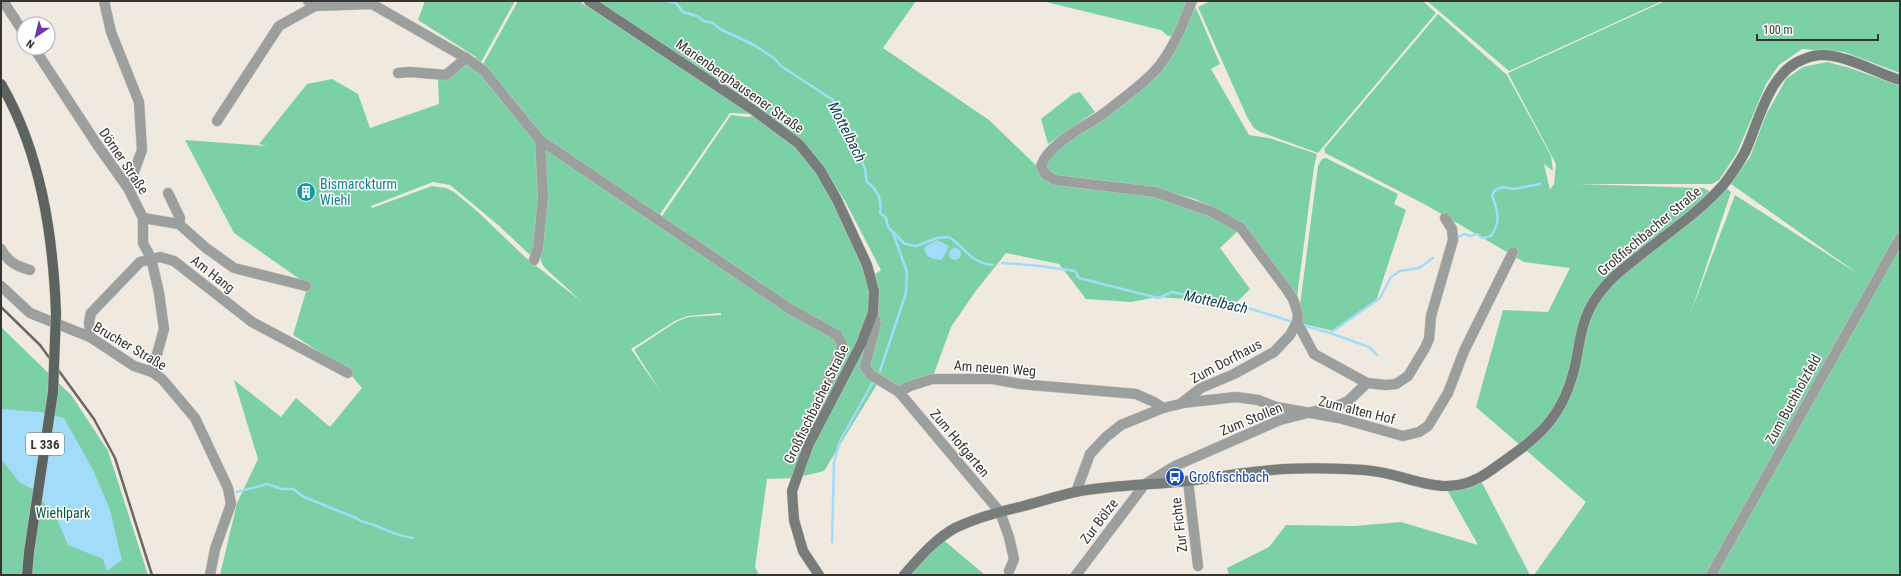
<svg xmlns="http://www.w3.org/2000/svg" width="1901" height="576" font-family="'Roboto Condensed',sans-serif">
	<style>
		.green { fill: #7bd1a5; fill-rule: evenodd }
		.water { fill: #a2dcf9 }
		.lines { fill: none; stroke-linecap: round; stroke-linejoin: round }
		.stream { stroke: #a2dcf9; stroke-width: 2.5 }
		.minor-casing { stroke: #cbc5bd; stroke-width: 11 }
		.secondary-casing { stroke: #cbc5bd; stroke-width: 11 }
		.primary-casing { stroke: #cbc5bd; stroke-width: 11 }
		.minor { stroke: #9ba09e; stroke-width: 10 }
		.secondary { stroke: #767d7a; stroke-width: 10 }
		.primary { stroke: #5b6460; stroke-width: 10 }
		.rail { stroke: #6c6863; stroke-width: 2.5 }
		.primary-bridge-casing { stroke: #cbc5bd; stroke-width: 11; stroke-linecap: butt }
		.primary-bridge { stroke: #5b6460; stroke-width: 10 }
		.labels { text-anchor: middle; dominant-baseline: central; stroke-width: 3; stroke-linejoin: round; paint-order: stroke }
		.shield { fill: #fff; stroke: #72716e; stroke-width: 1 }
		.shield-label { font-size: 13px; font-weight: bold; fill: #363430 }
		.street-label { font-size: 14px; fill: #363430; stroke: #fff }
		.culture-label { font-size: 14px; fill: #0d838f; stroke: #fff; text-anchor: start }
		.transit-label { font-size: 14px; fill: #164399; stroke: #fff; text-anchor: start }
		.park-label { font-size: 14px; fill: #065939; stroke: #fff }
		.water-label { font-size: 15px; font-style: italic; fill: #124054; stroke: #fff }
	</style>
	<rect width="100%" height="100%" fill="#f0e9e0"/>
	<g class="green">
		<polygon points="425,1 515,1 480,64 474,59 476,57 418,20"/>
		<polygon points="518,1 579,1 752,114 730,113 658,217 547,141 482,66"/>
		<path d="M 594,1 L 916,1 L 883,48 L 989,120 L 1046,175 L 1155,192 L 1241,228 L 1220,248 L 1250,289 L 1237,302 L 1157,297 L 1131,302 L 1086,299 L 1059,264 L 1006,253 L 975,292 L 951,327 L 932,379 L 899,392 L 879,381 L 824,471 L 795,478 L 767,479 L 755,567 L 759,575 L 220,575 L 237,503 L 258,459 L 234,380 L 281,417 L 296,398 L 330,427 L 362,388 L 345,368 L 293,335 L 308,285 L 234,233 L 185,140 L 267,146 L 259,144 L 307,84 L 332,79 L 358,94 L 370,128 L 439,104 L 438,79 L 468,62 L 473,65 L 537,139 L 540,155 L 536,242 L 531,254 L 529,254 L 497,224 L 450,185 L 433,182 L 371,206 L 372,208 L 432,186 L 446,188 L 454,192 L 477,211 L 525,257 L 582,302 L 546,269 L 542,264 L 540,257 L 544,152 L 546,149 L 660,219 L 731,115 L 746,117 L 755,116 C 771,128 789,140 802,155 C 831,187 854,239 867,280 L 881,270 L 845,201 L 818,159 L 791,134 ZM 721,313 L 721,315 L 688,317 L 676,322 L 635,349 L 635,351 L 662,394 L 631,349 L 675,321 L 687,316 Z"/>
		<polygon points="1042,1 1189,1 1175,35 1168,36 1161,30"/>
		<polygon points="1210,1 1423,1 1436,13 1318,153 1260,132 1254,128 1247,117 1198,7"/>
		<polygon points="1427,1 1662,1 1509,71"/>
		<polygon points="1665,1 1900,1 1900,73 1844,52 1802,49 1779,65 1766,84 1737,153 1719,180 1712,184 1577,184 1704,188 1709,191 1707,201 1726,188 1731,192 1691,312 1735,195 1860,275 1731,184 1750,157 1766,115 1786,79 1803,67 1827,62 1850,68 1900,86 1900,575 1534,575 1586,502 1476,407 1503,310 1548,312 1570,268 1524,262 1426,205 1325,153 1324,149 1438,14 1507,75 1551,156 1553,171 1544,164 1550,190 1554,184 1556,164 1508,73"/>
		<polygon points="1196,8 1220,64 1211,69 1249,135 1269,138 1317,154 1314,167 1297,297 1224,213 1195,199 1145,185 1136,188 1054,176 1046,168 1049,155 1141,87"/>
		<polygon points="1080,92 1095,112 1048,144 1041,119 1073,94"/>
		<polygon points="1326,158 1398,194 1394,204 1406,210 1376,301 1333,331 1304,324 1301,319 1300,305 1318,166 1322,159"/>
		<polygon points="1,327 72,396 108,451 148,575 1,575"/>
		<polygon points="1479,477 1530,575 1229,575 1227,568 1269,547 1286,525 1355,526 1401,522 1478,545 1446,488"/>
		<polygon points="941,538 985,575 904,575"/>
	</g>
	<g class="water">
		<path d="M 937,240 L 949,246 L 942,260 C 933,259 927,259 924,249 L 926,246 Z"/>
		<circle cx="955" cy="254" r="6"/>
		<polygon points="1,409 40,412 64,418 93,470 110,510 122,560 107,571 103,559 68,545 56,517 32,489 19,482 1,459"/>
	</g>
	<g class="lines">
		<g class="stream">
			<path d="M 667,1 L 676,3 L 683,12 L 697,16 L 704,21 L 713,23 L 720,29 L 754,45 L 774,58 L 781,66 L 833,100 L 865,169 L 867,182 C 878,190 882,201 880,213 L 886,218 L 888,227 L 905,244 L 916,246 L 937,238 L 949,237 C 967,249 970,263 993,265"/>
			<path d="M 1458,237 L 1464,234 L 1470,236 L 1476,234 L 1483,238 L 1491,236 C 1501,222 1498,211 1492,195 L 1495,190 L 1503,187 L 1514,189 L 1540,184"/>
			<polyline points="1002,263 1040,266 1075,271 1079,278 1158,298 1172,292 1245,307 1293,322"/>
			<polyline points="1306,326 1330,333 1380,298 1391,277 1400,271 1419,268 1433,258"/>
			<polyline points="1330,333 1369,347 1377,355"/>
			<polyline points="880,371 906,293 907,272 893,233"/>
			<path d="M 237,492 L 267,484 L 282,489 L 293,489 L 304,497 L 356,518 C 364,524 366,522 374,525 C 390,531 395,536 413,538"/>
			<polyline points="832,542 834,462 840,441 873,382"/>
		</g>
		<g class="minor-casing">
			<g id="minor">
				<polyline points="3,1 24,33"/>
				<polyline points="104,1 111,32 139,102 142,150 128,188"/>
				<polyline points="308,1 315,6 372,4 466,58 484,71 540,140 543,198 538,248 534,260"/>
				<polyline points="34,48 96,143 128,188 143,218 143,243 151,258 159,293 164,329 152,372"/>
				<polyline points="398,73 410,72 446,75 466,58"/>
				<polyline points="217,121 279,26 315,6"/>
				<polyline points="540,140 790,309 837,335 842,344 839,356 803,435 808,446"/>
				<polyline points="168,193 180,218 179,224"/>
				<polyline points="143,218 179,224 206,248 234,268 306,286"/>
				<path d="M 1,249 C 8,262 16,266 30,270"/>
				<polyline points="1,286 30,313 90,337 134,366 152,372 162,379 195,418 228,488 231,504 215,549 210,575"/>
				<polyline points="873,312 876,323 865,367 871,375 899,392 910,386 932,379 993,379 1020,384 1136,394 1154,402 1163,408"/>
				<polyline points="90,337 89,322 91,313 140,262 160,257 174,261 252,322 348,373"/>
				<polyline points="1367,383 1386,385 1396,384 1408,376 1425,348 1429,339 1431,316 1453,240 1452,229 1445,218"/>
				<polyline points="899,392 1000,512 1009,537 1014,559 1009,571"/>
				<polyline points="1182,403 1236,397 1258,400 1276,407 1339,418 1403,436 1419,432 1428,426 1448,393 1464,351 1513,252"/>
				<polyline points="1188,481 1198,566"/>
				<path d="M 1076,492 L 1090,454 L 1106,437 L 1121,425 L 1163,408 L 1180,404 L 1201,388 L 1234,374 L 1274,352 L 1290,335 L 1297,322 L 1298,314 L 1293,299 L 1285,287 L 1241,228 L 1212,212 L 1155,192 L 1055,180 L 1046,175 L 1041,166 C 1050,142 1084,128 1103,114 C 1120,101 1138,88 1153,73 C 1172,53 1182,26 1192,1"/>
				<polyline points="1076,575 1145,484 1175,466 1280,420 1339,405 1348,401 1367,383 1314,354 1297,322"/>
				<polyline points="1711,575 1900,238"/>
			</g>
		</g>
		<g class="secondary-casing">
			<g id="secondary">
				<polyline points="589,1 752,109 799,144 820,170 837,200 867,265 874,291 873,312 861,344 808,446 792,491 794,520 803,551 819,575"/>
				<path d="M 904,575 C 919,558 935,539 955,528 C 976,518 998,512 1020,507 C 1039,502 1057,496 1075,492 C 1112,485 1151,485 1188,481 C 1213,478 1238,473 1263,471 C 1296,467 1331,468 1364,470 C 1412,473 1444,504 1490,471 C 1537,438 1564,420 1576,361 C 1580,340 1582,320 1594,301 C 1605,283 1621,270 1638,257 C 1666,234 1701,211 1724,184 C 1732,174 1739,163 1745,152 C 1759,122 1768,72 1804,59 C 1809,57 1817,55 1822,55 C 1846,55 1877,73 1900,80"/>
			</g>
		</g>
		<g class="primary-casing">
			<path id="primary" d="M 1,84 C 41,153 53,235 56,313"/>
		</g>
		<use href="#minor" class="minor"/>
		<use href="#secondary" class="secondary"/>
		<use href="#primary" class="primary"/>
		<polyline class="rail" points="1,307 40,345 94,419 115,458 152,575"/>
		<g class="primary-bridge-casing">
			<polyline id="primary-bridge" points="27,575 29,552 53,392 56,313"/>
		</g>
		<use href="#primary-bridge" class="primary-bridge"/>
	</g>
	<defs>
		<g id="building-disc" transform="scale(1)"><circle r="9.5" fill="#0f9aa8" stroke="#fff"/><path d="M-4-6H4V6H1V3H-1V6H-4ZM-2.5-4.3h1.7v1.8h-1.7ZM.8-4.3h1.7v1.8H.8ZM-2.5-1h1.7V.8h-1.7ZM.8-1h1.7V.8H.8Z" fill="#fff"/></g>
		<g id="bus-disc" transform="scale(1)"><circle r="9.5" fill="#1a4fb4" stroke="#fff"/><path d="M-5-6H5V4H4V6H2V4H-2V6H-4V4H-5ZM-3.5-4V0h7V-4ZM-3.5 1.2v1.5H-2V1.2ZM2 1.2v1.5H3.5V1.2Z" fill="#fff"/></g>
	</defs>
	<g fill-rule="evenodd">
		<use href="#building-disc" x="306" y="192"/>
		<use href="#bus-disc" x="1175" y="477"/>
	</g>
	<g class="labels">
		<rect class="shield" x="26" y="433" width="38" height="22" rx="3"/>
		<g class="shield-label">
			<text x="45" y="444">L 336</text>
		</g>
		<g class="street-label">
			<text transform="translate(740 86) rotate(35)">Marienberghausener Straße</text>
			<text transform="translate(124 161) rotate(56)">Dörner Straße</text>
			<text transform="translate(1649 231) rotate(-40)">Großfischbacher Straße</text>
			<text transform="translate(213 274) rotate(38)">Am Hang</text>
			<text transform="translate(130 346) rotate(30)">Brucher Straße</text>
			<text transform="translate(1226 361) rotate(-28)">Zum Dorfhaus</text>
			<text transform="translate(995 368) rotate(4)">Am neuen Weg</text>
			<text transform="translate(1793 399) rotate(-61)">Zum Buchholzfeld</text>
			<text transform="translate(816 404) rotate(-64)">Großfischbacher Straße</text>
			<text transform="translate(1357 410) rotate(14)">Zum alten Hof</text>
			<text transform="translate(1251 419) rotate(-22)">Zum Stollen</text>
			<text transform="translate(960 443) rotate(50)">Zum Hofgarten</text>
			<text transform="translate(1099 521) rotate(-53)">Zur Bölze</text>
			<text transform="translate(1179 525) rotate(-97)">Zur Fichte</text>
		</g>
		<g class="culture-label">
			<text x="320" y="184">Bismarckturm<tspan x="320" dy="16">Wiehl</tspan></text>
		</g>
		<g class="transit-label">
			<text x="1189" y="477">Großfischbach</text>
		</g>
		<g class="park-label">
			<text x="63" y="513">Wiehlpark</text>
		</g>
		<g class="water-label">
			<text transform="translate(847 132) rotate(63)">Mottelbach</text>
			<text transform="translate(1216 302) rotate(12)">Mottelbach</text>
		</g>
	</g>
	<rect width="1901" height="576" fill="none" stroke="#363430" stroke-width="4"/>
	<g transform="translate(36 36) rotate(215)"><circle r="19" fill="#ffffff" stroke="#afaeac"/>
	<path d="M0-3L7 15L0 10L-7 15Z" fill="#6f35ab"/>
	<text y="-6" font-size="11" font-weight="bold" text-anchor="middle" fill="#363430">N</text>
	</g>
	<path d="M1757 34v6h121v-6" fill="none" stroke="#363430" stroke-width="2"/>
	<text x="1763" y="34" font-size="12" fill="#363430" stroke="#ffffff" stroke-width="3" paint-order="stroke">100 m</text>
</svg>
